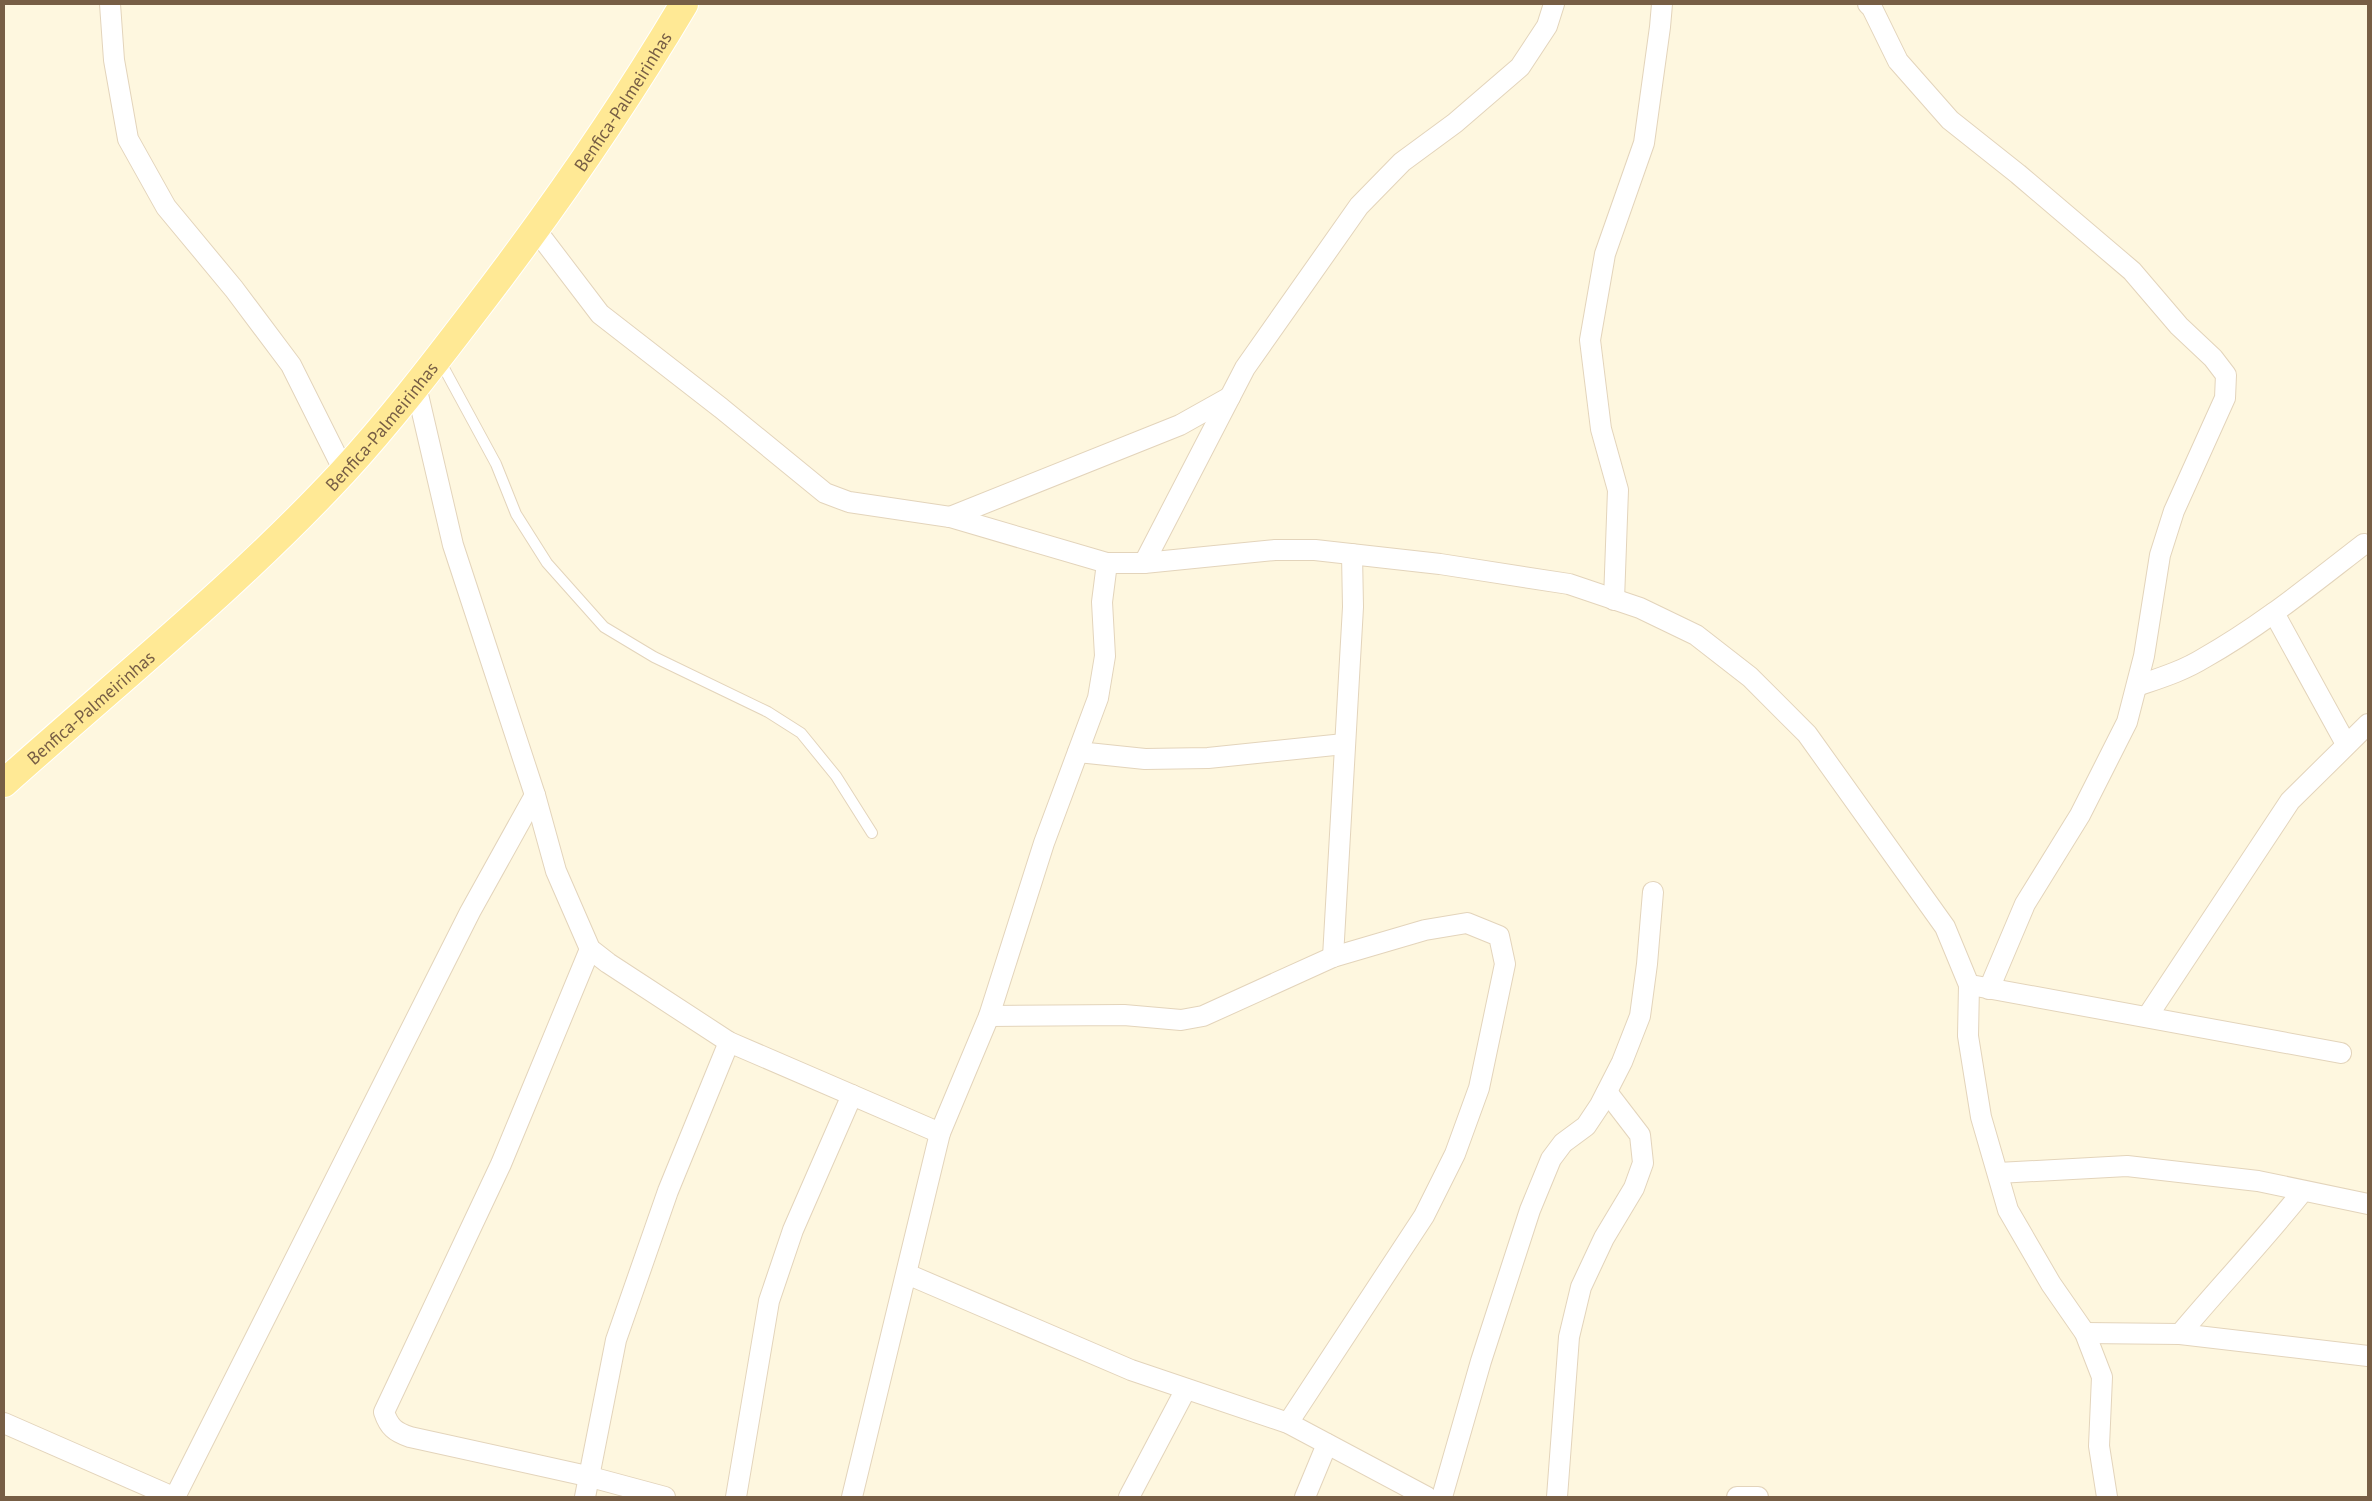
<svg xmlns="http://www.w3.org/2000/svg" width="2372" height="1501" font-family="'PT Sans',sans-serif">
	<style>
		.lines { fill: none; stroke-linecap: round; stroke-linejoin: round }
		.lane-casing { stroke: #e3d4bb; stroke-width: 12 }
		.street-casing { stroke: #e3d4bb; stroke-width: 22 }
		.primary-casing { stroke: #fff; stroke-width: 30 }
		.lane { stroke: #fff; stroke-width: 10 }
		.street { stroke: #fff; stroke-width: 20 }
		.primary { stroke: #ffe995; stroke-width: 28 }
		.labels { text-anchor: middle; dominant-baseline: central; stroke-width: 4.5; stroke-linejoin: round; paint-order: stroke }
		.street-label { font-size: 18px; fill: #775e45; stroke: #fff9e7 }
	</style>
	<rect width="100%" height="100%" fill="#fef7df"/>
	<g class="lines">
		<g class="lane-casing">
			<polyline id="lane" points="439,359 496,464 516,514 547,563 604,627 654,657 768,712 801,733 836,776 872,833"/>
		</g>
		<g class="street-casing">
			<g id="street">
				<polyline points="110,4 114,60 128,139 166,207 234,289 291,365 344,471"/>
				<polyline points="1868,4 1872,8 1898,61 1950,120 2018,174 2132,271 2179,326 2213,358 2226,375 2225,398 2174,511 2160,555 2144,656 2127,722 2080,815 2025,904 1989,989"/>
				<polyline points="536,230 600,314 721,408 825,493 849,502 950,517 1107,563 1144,563 1275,550 1315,550 1440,564 1569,584 1640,608 1696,635 1750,677 1807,734 1945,927 1969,985 1968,1036 1981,1117 2008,1210 2051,1284 2085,1333 2102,1377 2099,1446 2107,1497"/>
				<polyline points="416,386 453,545 535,795 556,871 590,949 608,963 729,1042 940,1133"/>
				<polyline points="950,517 1180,425 1230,397"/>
				<polyline points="1144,563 1245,368 1359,206 1402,162 1455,123 1520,67 1547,26 1554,4"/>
				<polyline points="1614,600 1618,490 1601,429 1590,340 1605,254 1644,143 1660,27 1662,4"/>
				<polyline points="2274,613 2346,744"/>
				<path d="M 2137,686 C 2160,678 2183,671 2204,658 C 2261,626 2312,584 2364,544"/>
				<polyline points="1078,752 1145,759 1208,758 1344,744"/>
				<path d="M 590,949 L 501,1164 L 384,1412 C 389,1427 395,1432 410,1437 L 587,1476 L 665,1497"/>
				<polyline points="1333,957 1353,607 1352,554"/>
				<polyline points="1976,986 2341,1053"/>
				<polyline points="989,1016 1124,1015 1181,1020 1203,1016 1333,957 1425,930 1467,923 1499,936 1505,964 1479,1088 1455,1154 1424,1216 1288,1423"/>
				<polyline points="2147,1017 2290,801 2368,724"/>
				<polyline points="1998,1173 2127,1166 2258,1181 2368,1204"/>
				<polyline points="907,1274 1131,1370 1288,1423 1427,1497"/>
				<polyline points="2085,1333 2180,1334 2368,1356"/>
				<path d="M 2180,1334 C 2221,1285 2264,1240 2303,1191"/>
				<polyline points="4,1423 173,1497"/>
				<polyline points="175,1497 470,912 535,795"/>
				<polyline points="585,1497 616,1340 668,1191 729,1042"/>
				<polyline points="736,1497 769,1301 793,1230 852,1095"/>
				<polyline points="852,1497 940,1133 989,1016 1044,843 1098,698 1105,656 1102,602 1107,563"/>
				<polyline points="1129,1497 1186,1389"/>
				<polyline points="1305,1497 1327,1444"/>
				<polyline points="1442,1497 1481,1361 1530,1210 1551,1159 1563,1143 1586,1126 1600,1105 1622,1062 1640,1016 1647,964 1653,892"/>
				<polyline points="1557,1497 1569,1337 1581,1287 1604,1238 1634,1188 1643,1163 1640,1135 1607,1092"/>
				<polyline points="1737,1497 1758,1497"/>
			</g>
		</g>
		<g class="primary-casing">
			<g id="primary">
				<path id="s1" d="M 4,783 C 118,681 239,584 343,472 C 390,421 433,365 475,310 C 551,211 621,110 684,4"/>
			</g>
		</g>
		<use href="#lane" class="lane"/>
		<use href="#street" class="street"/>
		<use href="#primary" class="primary"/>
	</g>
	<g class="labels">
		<g class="street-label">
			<text stroke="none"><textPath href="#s1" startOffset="925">Benfica-Palmeirinhas</textPath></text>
			<text stroke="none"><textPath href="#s1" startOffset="520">Benfica-Palmeirinhas</textPath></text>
			<text stroke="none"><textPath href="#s1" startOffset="115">Benfica-Palmeirinhas</textPath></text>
		</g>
	</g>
	<rect width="2372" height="1501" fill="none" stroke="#775e45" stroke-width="10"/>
</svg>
